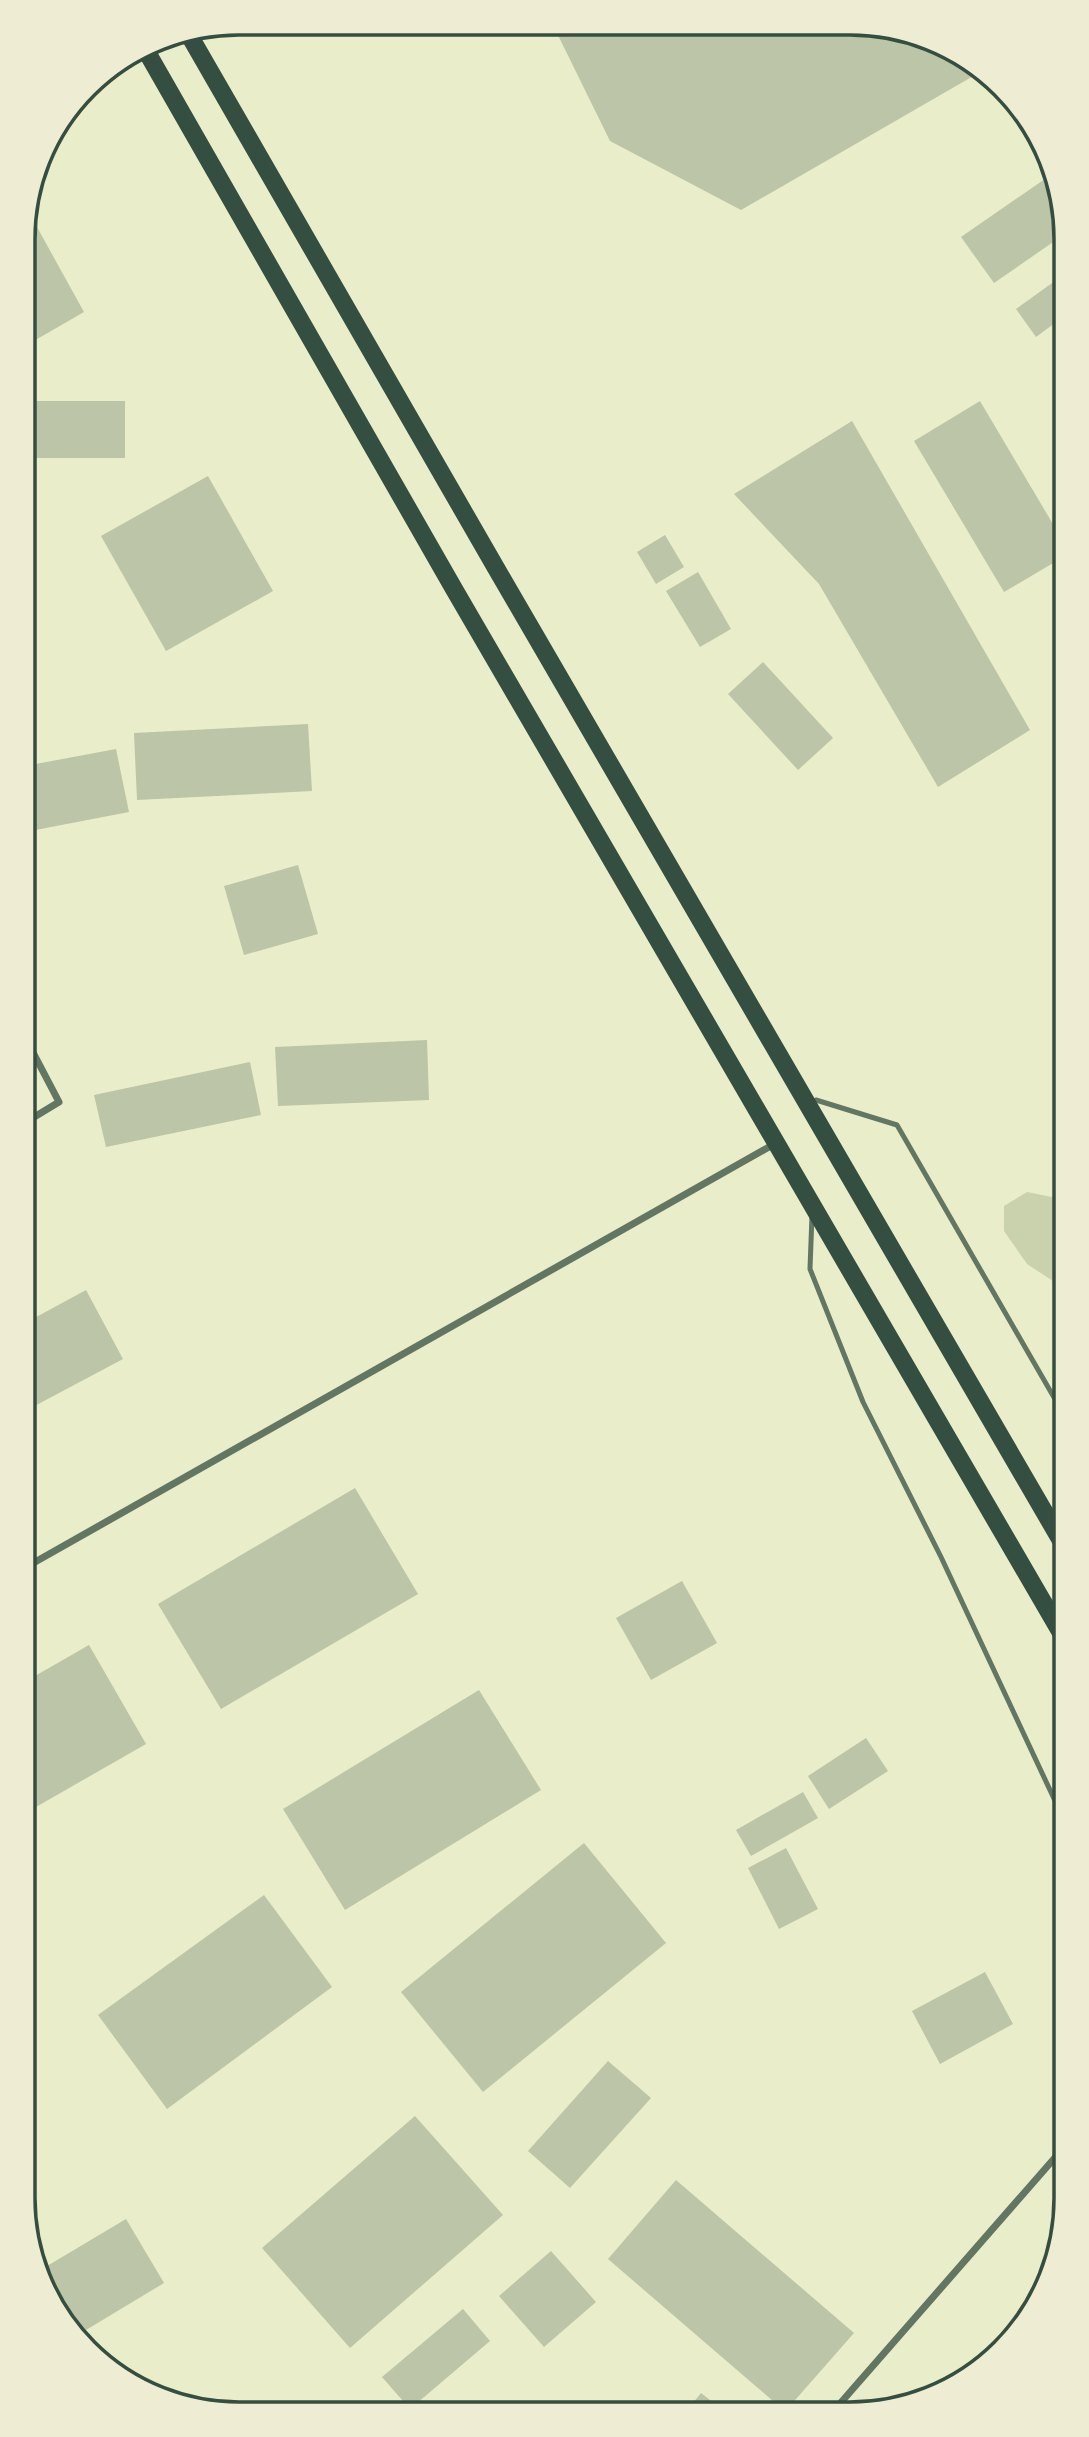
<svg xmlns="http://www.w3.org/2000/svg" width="1089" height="2437" font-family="Rubik,sans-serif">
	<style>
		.green { fill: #cad2ad }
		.water { fill: #a3b18a }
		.building { fill: #bcc5a7 }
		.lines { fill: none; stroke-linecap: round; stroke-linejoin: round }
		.service { stroke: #617663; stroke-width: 5 }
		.minor { stroke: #617663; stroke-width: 7 }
		.primary { stroke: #344e41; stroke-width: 18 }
		.rim { fill: none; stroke: #344e41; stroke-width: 3.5 }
	</style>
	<rect width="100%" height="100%" fill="#e9edc9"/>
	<polygon class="green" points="1027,1192 1062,1199 1063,1291 1059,1285 1027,1264 1004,1231 1004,1206"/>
	<path class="water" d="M 1053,2265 C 1045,2301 998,2365 965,2380 Z"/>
	<g class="building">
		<polygon points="553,25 892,27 982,71 741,210 610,141"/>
		<polygon points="1055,172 1059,182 1059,238 994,283 961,237"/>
		<polygon points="27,209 84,312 25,346 23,224"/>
		<polygon points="1059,278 1059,320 1036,337 1016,309"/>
		<rect x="24" y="401" width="101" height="57"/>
		<polygon points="980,401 1060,536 1060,559 1004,592 914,441"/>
		<polygon points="852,421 1030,730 938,787 819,584 734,494"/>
		<polygon points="208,476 273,591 166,651 101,536"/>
		<polygon points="665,535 684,567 656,584 637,552"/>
		<polygon points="698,572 731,629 700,647 666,591"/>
		<polygon points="763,662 833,738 798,770 728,694"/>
		<polygon points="308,724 312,791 137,800 134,733"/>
		<polygon points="116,749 129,812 25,832 25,766"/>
		<polygon points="298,865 318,934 244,955 224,886"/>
		<polygon points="427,1040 429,1100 278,1106 275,1047"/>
		<polygon points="250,1062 261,1115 106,1147 94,1095"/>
		<polygon points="86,1290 123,1359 27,1410 27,1322"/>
		<polygon points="355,1488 418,1594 221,1709 158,1604"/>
		<polygon points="682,1581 717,1643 651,1680 616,1618"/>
		<polygon points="89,1645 146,1744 29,1811 28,1680"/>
		<polygon points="479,1690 541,1790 345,1910 283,1809"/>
		<polygon points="866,1738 888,1771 829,1809 808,1776"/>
		<polygon points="803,1792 818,1818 751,1856 736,1830"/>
		<polygon points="584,1843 666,1943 483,2092 401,1992"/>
		<polygon points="786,1848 818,1909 779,1929 748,1868"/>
		<polygon points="264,1895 332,1987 167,2109 98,2015"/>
		<polygon points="985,1972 1013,2024 940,2064 912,2011"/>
		<polygon points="608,2061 651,2098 570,2188 528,2151"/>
		<polygon points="415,2116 503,2215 350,2348 262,2248"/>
		<polygon points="676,2180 854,2333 789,2407 780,2407 608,2259"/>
		<polygon points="126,2219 164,2283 76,2336 52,2307 37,2272"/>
		<polygon points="551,2251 596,2302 544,2347 499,2296"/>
		<polygon points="463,2309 490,2341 410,2409 382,2377"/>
		<polygon points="701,2393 720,2408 689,2408"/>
	</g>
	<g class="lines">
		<g class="service">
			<polyline points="816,1100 897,1125 1063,1413"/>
			<polyline points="812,1215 810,1269 863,1402 941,1557 1064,1820"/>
		</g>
		<g class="minor">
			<polyline points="26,1039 59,1102 26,1122"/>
			<polyline points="28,1566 776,1143"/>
			<polyline points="837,2407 1066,2145"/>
		</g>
		<g class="primary">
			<polyline points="188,33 496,568 1063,1544"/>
			<polyline points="144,47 454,589 1064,1638"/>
		</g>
	</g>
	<path d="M0 0H1089V2437H0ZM239 35H850A204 204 0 0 1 1054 239V2198A204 204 0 0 1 850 2402H239A204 204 0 0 1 35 2198V239A204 204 0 0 1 239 35Z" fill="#eeecd3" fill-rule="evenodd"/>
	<path class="rim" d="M239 35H850A204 204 0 0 1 1054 239V2198A204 204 0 0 1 850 2402H239A204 204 0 0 1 35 2198V239A204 204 0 0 1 239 35Z"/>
</svg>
